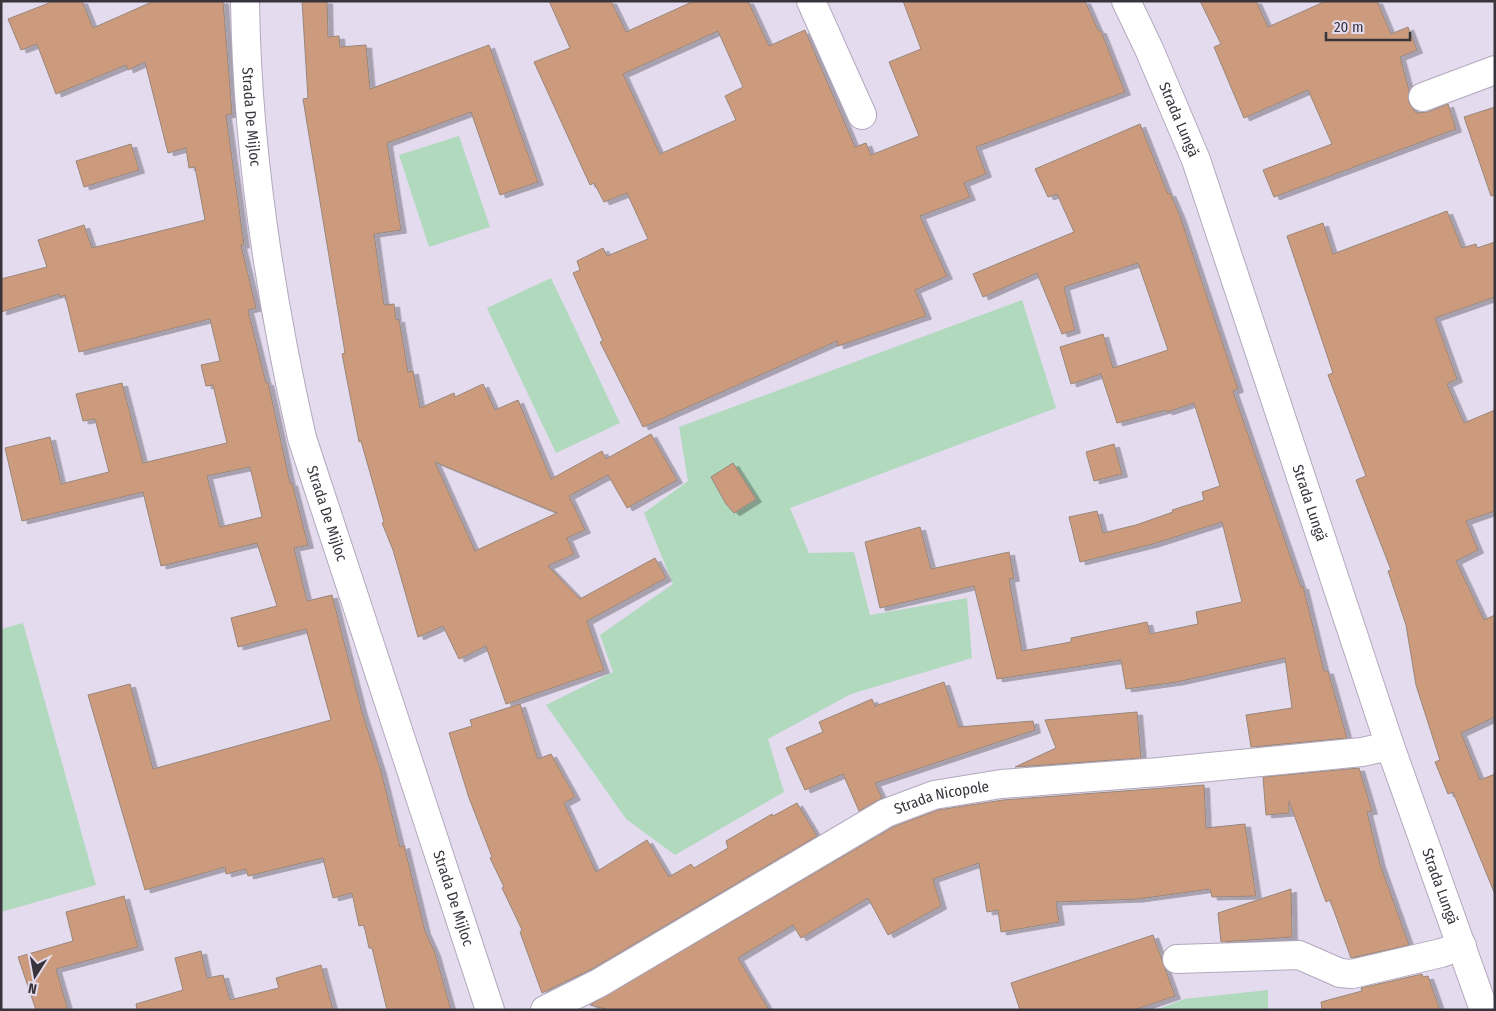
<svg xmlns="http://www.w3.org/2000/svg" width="1496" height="1011" font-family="'Fira Sans Condensed',sans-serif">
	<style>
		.green { fill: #b1d9be }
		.building { fill: #cc9b7d; stroke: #99867a; fill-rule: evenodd; filter: url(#shadow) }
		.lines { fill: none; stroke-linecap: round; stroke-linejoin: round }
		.minor-casing { stroke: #b2a9bd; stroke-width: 30 }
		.major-casing { stroke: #b2a9bd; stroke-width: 30 }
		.minor { stroke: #fff; stroke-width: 28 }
		.major { stroke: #fff; stroke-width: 28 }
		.labels { text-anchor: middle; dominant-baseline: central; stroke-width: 4.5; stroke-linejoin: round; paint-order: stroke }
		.street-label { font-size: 15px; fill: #38343c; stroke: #e4dbef }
	</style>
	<defs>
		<filter id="shadow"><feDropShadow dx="5.5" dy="3" stdDeviation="0" flood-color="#0004"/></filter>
	</defs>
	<rect width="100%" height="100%" fill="#e4dbef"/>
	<g class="green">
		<polygon points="459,136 490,227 429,247 399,155"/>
		<polygon points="551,278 620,423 556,453 487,308"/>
		<polygon points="1022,300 1056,408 790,508 809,553 854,552 870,615 967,598 972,658 851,694 768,739 784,792 675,855 626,819 546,705 613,672 600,635 673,584 644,513 688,481 679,427"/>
		<polygon points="23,623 96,885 1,912 1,629"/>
		<polygon points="1268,990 1268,1010 1156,1010 1184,999"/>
	</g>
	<g class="building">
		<path d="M 54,1 L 82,1 L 93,28 L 154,1 L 223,1 L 232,114 L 226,115 L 244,245 L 241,245 L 256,308 L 248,310 L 266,383 L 268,382 L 290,483 L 292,483 L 308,545 L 294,548 L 307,601 L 332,595 L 362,712 L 381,771 L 400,847 L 404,845 L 425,931 L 435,953 L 451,1010 L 387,1010 L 372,948 L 369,948 L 364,925 L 359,926 L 352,893 L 333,898 L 323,858 L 248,876 L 246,869 L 226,874 L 225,867 L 145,890 L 88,695 L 130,684 L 153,769 L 331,720 L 306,629 L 238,647 L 231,618 L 277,606 L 257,543 L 161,566 L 143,492 L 22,521 L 5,448 L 50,437 L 61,484 L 109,472 L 95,419 L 83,421 L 76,394 L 122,383 L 143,463 L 227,443 L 213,385 L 206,386 L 201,365 L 220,361 L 210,319 L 79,352 L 65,295 L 60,297 L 59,294 L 1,312 L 1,279 L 47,267 L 38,240 L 84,225 L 92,248 L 205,220 L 195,167 L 189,168 L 186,148 L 168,153 L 145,62 L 128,70 L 126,65 L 56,94 L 37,44 L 21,50 L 8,19 ZM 250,467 L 262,517 L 220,527 L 207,476 Z"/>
		<path d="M 302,1 L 327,1 L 328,37 L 339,36 L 340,47 L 366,45 L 370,89 L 489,45 L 538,182 L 500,195 L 471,112 L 387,143 L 401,230 L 374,234 L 384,305 L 394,304 L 396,320 L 399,319 L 408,372 L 413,371 L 420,408 L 454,393 L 455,397 L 483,384 L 495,410 L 518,400 L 551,479 L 602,451 L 606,459 L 651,434 L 677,480 L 627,508 L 608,475 L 569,496 L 585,530 L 567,538 L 574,554 L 548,566 L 580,599 L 655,558 L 666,578 L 587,621 L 604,670 L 506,704 L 486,646 L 459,659 L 443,626 L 418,637 L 393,550 L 382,523 L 384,522 L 361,441 L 359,442 L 342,354 L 345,353 L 303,99 L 308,98 ZM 435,462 L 557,513 L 475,551 Z"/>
		<path d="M 549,1 L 611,1 L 626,32 L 694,1 L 748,1 L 769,46 L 805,30 L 855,147 L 866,143 L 871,155 L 919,136 L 889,62 L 921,49 L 903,1 L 1085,1 L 1098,30 L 1101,31 L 1125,92 L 976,147 L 986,174 L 964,183 L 970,197 L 920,216 L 947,276 L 915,290 L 926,316 L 838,346 L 837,341 L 643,427 L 600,342 L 603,341 L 573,273 L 580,270 L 577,261 L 603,248 L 607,256 L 648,239 L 627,193 L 604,202 L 594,183 L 590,185 L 534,62 L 570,48 ZM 718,31 L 743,87 L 725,96 L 736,120 L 660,154 L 623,74 Z"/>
		<polygon points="1200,1 1256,1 1268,27 1326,1 1377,1 1391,34 1408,27 1417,50 1400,57 1409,90 1409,103 1416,113 1428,112 1448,104 1456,129 1274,197 1263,170 1332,144 1308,90 1244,118 1214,47 1221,44"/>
		<polygon points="1495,107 1495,195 1491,196 1464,117"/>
		<polygon points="1140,124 1168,194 1170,193 1180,216 1238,389 1233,391 1301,587 1303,586 1324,671 1328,671 1347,738 1251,747 1246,715 1292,708 1285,658 1177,682 1126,689 1121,660 997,679 974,586 880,608 865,542 920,527 931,569 1009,552 1014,578 1009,579 1022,651 1071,642 1071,638 1147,622 1150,634 1198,624 1196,612 1242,602 1222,522 1153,544 1080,562 1069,517 1097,511 1103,533 1136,525 1173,512 1172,510 1204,500 1202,492 1220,486 1194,403 1167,412 1166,410 1117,423 1101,374 1071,384 1060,347 1103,334 1113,368 1168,350 1138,263 1064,287 1075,330 1062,334 1037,273 983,297 973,274 1074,232 1057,194 1048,197 1035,169"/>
		<polygon points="131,144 139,170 84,187 76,161"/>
		<polygon points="1447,211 1462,248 1476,244 1477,248 1495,242 1495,297 1435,318 1457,379 1447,384 1464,423 1495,410 1495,511 1466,521 1478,550 1456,561 1484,620 1495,615 1495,717 1461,733 1480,780 1495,774 1494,892 1453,792 1448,794 1435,762 1440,760 1416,685 1406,625 1388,571 1391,570 1356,480 1366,476 1328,375 1333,373 1287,236 1323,223 1333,254"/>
		<polygon points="1114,444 1122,474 1094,481 1086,452"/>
		<polygon points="733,463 756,499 734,513 726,504 711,477"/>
		<polygon points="944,682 959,727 1033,721 1035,730 875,783 882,798 859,811 843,774 805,790 786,748 823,732 819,722 872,699 875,706"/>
		<polygon points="520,704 538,759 551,754 575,797 564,803 596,872 647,840 669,877 691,864 694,868 728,848 726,841 772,814 773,816 797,803 817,836 592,969 542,993 520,932 522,930 502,888 504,887 490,858 492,857 469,798 449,733 472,726 470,720"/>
		<polygon points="1137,712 1141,758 1015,767 1056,748 1045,720"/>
		<polygon points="1359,768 1372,811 1367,812 1380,864 1409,945 1351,958 1330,900 1326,902 1289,801 1289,813 1266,815 1263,777"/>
		<polygon points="1204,785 1206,828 1245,824 1256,896 1212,897 1210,889 1138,899 1056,902 1059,922 1001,932 998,910 987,912 979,863 933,879 941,906 888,935 868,898 801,938 793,925 738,958 769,1010 609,1010 590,1005 893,827 938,810 1003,800"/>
		<polygon points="1291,889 1292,937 1221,942 1218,913"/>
		<polygon points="124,896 138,947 56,969 68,1010 36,1010 18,957 73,941 66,912"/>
		<polygon points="1153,935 1175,996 1134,1010 1020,1010 1011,983"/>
		<polygon points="201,951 207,978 223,975 230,1000 279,988 276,978 321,965 333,1010 137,1010 136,1004 183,990 175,958"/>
		<polygon points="1422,974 1423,977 1428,976 1440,1010 1322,1010 1321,1002 1362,991 1361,988"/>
	</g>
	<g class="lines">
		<g class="minor-casing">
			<g id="minor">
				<polyline points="811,1 862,115"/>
				<polyline points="1423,97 1495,70"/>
				<polyline points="1177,959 1299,955 1340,973 1352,974 1441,953 1462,946"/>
				<path id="s1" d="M 545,1010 L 599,983 L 886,813 L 934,795 L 1001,784 L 1159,772 L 1362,752 L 1390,746"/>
			</g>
		</g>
		<g class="major-casing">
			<g id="major">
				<path id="s2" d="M 245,1 C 247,146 270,297 302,438 L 490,1010"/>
				<path id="s3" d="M 1126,1 L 1149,49 L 1196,160 L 1390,746 L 1484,1010"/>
			</g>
		</g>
		<use href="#minor" class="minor"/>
		<use href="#major" class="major"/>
	</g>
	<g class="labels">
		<g class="street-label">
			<text stroke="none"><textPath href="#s2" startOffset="116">Strada De Mijloc</textPath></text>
			<text stroke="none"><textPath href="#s3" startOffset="130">Strada Lungă</textPath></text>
			<text stroke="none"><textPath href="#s3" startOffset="535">Strada Lungă</textPath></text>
			<text stroke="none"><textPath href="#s2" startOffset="521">Strada De Mijloc</textPath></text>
			<text stroke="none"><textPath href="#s1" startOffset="452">Strada Nicopole</textPath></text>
			<text stroke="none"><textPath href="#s3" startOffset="940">Strada Lungă</textPath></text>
			<text stroke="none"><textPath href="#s2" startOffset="926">Strada De Mijloc</textPath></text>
		</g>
	</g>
	<rect width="1496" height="1011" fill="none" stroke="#38343c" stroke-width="5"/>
	<g transform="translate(35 976) rotate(191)" stroke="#e4dbef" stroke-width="4" paint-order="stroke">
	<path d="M0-4L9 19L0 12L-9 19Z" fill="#38343c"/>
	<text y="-8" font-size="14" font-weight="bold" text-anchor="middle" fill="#38343c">N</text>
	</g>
	<path d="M1326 32v8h84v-8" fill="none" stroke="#38343c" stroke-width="2.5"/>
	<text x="1334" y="32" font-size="15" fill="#38343c" stroke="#e4dbef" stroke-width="4" paint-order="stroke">20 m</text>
</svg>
